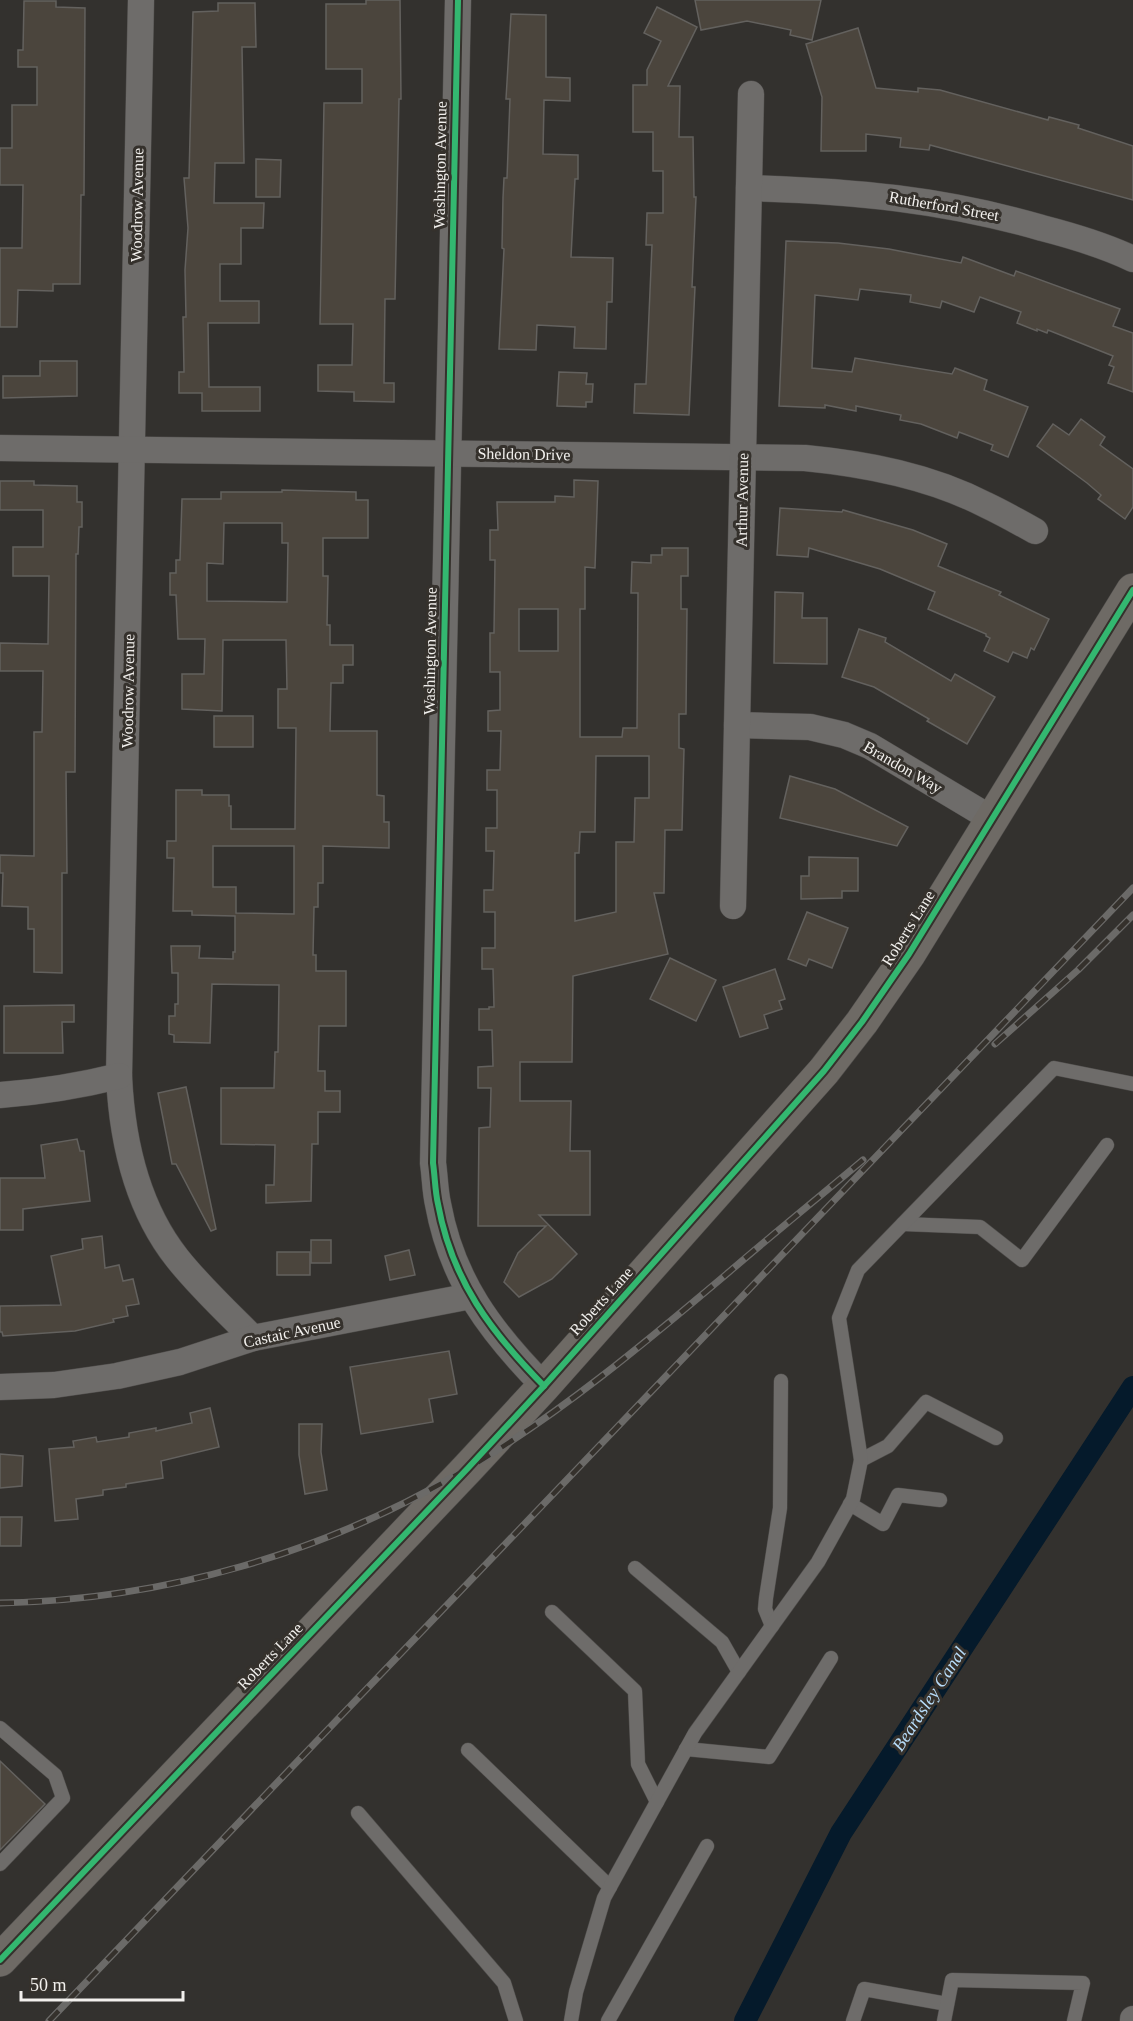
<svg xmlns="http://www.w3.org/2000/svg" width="1133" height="2021" font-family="'Times New Roman',serif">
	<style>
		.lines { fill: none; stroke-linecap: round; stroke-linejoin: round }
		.canal { stroke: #051a2b; stroke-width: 22 }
		.building { fill: #4b453d; stroke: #63615e; stroke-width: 1.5; fill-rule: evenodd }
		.lane-casing { stroke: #4e4c4a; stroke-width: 15 }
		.street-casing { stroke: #4e4c4a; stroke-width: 27 }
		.secondary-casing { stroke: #4e4c4a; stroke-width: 34 }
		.lane { stroke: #6e6c6a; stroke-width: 14 }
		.street { stroke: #6e6c6a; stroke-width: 26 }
		.secondary { stroke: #6e6a65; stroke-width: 33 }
		.rail-casing { stroke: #6b6a68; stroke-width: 7 }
		.rail { stroke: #35312c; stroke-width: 4.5; stroke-dasharray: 14; stroke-linecap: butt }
		.cycleway-casing { stroke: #35312c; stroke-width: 10 }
		.cycleway { stroke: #33b770; stroke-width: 6 }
		.labels { text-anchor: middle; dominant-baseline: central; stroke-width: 6; stroke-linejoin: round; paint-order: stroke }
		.street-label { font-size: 16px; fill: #f2f0ed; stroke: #35312c }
		.water-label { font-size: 18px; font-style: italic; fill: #b6dbf8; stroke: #35312c }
	</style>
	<rect width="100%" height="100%" fill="#33312e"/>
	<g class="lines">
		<polyline class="canal" points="745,2021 841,1833 1133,1387"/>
	</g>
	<g class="building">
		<polygon points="366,0 400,0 401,99 399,99 395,299 385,299 384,383 394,383 394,402 354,401 354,392 318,391 318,365 352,365 353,324 320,324 324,103 362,103 362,69 326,69 326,4 366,4"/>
		<polygon points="695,0 821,0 812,40 790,35 791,30 747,21 701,30"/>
		<polygon points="24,1 56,1 56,7 85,8 84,195 81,195 80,284 53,284 53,291 18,290 17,327 0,327 0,248 22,248 23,185 0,185 0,148 12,148 12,105 37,105 37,67 18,67 18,50 23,50"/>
		<polygon points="218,3 255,3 256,47 242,47 244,163 215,163 214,203 264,203 263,228 241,228 241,264 220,264 220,301 259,301 259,323 208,323 209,387 260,387 260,411 202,411 202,393 179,393 179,372 184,372 183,317 186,317 185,270 188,228 184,178 189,178 193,12 218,11"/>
		<polygon points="657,7 697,27 668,86 680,86 679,137 693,137 694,197 696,197 692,287 695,287 689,415 634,413 635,384 646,384 652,245 646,245 647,213 663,213 663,171 653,171 653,132 633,132 633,85 647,85 647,70 661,41 644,33"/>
		<polygon points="511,14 546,15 546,77 570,78 570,101 544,100 543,154 578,155 578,179 575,179 571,257 613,258 612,302 607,302 606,349 574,348 575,327 537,325 536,350 499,349 504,249 502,248 503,198 504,178 507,178 510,99 506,99"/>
		<polygon points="858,28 876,88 918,92 918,88 940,90 1048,120 1049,117 1079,125 1078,128 1133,146 1133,200 930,145 929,150 900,147 901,138 866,134 866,151 821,151 822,97 806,44"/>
		<polygon points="256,159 281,160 280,197 256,197"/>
		<polygon points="786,241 838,243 889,249 961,263 963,257 1014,276 1016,271 1120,309 1113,326 1133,333 1133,392 1108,383 1114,367 1109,365 1113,356 1048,330 1047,333 1037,329 1037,331 1017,323 1021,312 980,297 974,312 942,301 940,308 910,302 911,295 860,289 858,300 815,295 812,368 852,372 855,358 952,374 955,368 987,380 984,390 1028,407 1008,457 991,450 993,445 959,432 957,438 921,424 900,420 901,415 856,406 856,411 825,405 825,408 779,406"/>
		<polygon points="40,361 77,361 77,396 3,398 3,376 40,376"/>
		<polygon points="559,372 587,373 586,384 593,384 592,402 586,402 586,407 557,406"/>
		<polygon points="1081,419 1105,437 1100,445 1133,469 1133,507 1125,519 1098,499 1101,495 1087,483 1037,446 1053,424 1069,435"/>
		<path d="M 574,480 L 598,481 L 595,568 L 585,567 L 585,609 L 580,609 L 580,737 L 622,737 L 623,728 L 637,728 L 638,593 L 631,593 L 632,562 L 651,563 L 651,555 L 662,555 L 662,548 L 688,548 L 688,576 L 681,576 L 681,609 L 687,609 L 686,714 L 679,714 L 679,748 L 684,749 L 682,830 L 665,830 L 664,893 L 654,893 L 668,954 L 573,976 L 572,1062 L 520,1062 L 520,1101 L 571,1101 L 570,1151 L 590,1151 L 590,1215 L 539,1215 L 577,1254 L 552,1279 L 519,1297 L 504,1282 L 518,1253 L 546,1226 L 478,1226 L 479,1128 L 490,1127 L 491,1088 L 478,1088 L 478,1067 L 493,1066 L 492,1030 L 479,1030 L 479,1009 L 489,1009 L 489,1007 L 494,1007 L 493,969 L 482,969 L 482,948 L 495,948 L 495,912 L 484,912 L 484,890 L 493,890 L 494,851 L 486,851 L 486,828 L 497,828 L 497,790 L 487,790 L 487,770 L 500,770 L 501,731 L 488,731 L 488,711 L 500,710 L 500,672 L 490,672 L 490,633 L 494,633 L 495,560 L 490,560 L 490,530 L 498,530 L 497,502 L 555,502 L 555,496 L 574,497 ZM 519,609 L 558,609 L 558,651 L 519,651 ZM 596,756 L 649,756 L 649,798 L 635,798 L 634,842 L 616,842 L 616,912 L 575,921 L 575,853 L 579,853 L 580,832 L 595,832 Z"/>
		<polygon points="0,481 34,481 34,485 77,486 77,502 82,502 82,527 79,527 78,554 76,554 75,772 66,772 67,873 62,873 62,973 34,972 34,929 28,929 28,907 2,906 3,873 0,873 0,855 34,856 34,732 42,732 43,671 0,671 0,643 48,644 49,576 13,576 13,547 43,547 43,510 0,510"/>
		<path d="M 282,490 L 356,492 L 356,500 L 368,500 L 368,538 L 323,538 L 323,576 L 328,576 L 327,625 L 330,625 L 330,645 L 353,645 L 353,665 L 343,665 L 343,683 L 331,683 L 330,731 L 377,731 L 377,795 L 384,796 L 384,822 L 389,822 L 389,848 L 323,846 L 323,883 L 318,883 L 318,907 L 314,907 L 313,955 L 316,955 L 316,971 L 346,971 L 346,1026 L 319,1026 L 318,1071 L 325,1071 L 325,1091 L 340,1091 L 340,1112 L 318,1112 L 318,1144 L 312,1144 L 311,1201 L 266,1203 L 266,1185 L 274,1185 L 275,1145 L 221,1144 L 221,1088 L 274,1088 L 275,1052 L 278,1052 L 279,985 L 212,984 L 210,1043 L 174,1042 L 174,1035 L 169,1034 L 169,1016 L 175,1016 L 175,1004 L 178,1004 L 178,973 L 172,973 L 171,946 L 200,946 L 199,958 L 233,959 L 233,952 L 235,952 L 235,916 L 192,915 L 192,911 L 173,911 L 174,858 L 167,858 L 167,841 L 176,841 L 176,790 L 202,790 L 202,795 L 229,795 L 229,806 L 231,806 L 231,829 L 295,829 L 296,728 L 278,728 L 278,689 L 287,689 L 286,640 L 223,640 L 222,711 L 182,709 L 182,674 L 204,674 L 205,639 L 178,639 L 176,595 L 170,595 L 170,573 L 176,573 L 176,560 L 180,560 L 182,499 L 221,499 L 221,492 L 282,492 ZM 224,523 L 282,523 L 282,543 L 288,543 L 287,602 L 207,601 L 207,563 L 223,564 ZM 213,846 L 294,846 L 294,914 L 236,913 L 236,887 L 213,887 Z"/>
		<polygon points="780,508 842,512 843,510 913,530 947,544 938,566 1001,592 999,595 1049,619 1034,650 1031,648 1027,658 1013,652 1008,662 984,651 990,638 986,636 986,634 928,609 935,592 880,569 809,548 808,557 777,555"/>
		<polygon points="775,592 803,593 802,618 827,618 827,664 774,663"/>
		<polygon points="859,629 886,638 885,642 951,681 955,674 995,697 967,744 927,721 929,719 874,687 842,677"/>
		<rect x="214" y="716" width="39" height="31"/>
		<polygon points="790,776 835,789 908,827 897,846 780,818"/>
		<polygon points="809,857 858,858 858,891 842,891 842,898 801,899 801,876 809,876"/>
		<polygon points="807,912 848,928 832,968 809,959 806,966 788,959"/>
		<polygon points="670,958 716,980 696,1021 650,999"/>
		<polygon points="775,969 785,999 779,1001 782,1009 764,1015 768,1028 740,1037 723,987"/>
		<polygon points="74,1005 74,1022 62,1022 63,1053 4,1053 4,1006"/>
		<polygon points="186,1087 216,1229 211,1231 176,1164 172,1164 158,1093"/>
		<polygon points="77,1139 80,1151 84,1151 90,1201 23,1209 23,1230 0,1230 0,1178 45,1178 41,1145"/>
		<polygon points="102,1236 105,1268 119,1265 123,1281 133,1279 139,1304 126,1306 128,1316 113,1319 114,1322 75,1331 3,1336 2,1332 0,1332 0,1306 61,1305 51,1256 83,1249 82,1239"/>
		<rect x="311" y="1240" width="20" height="23"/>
		<polygon points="409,1250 415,1275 390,1280 385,1256"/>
		<rect x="277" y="1252" width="33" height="23"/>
		<polygon points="449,1351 457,1394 429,1399 433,1422 361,1434 350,1367"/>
		<polygon points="210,1408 219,1447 161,1461 163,1478 126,1484 126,1487 103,1490 103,1495 76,1499 78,1519 55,1521 49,1449 74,1447 73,1441 96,1437 97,1442 129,1437 129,1433 156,1428 156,1431 192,1423 190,1413"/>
		<polygon points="299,1424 322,1424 321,1452 327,1490 305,1494 299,1455"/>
		<polygon points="0,1454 23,1456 22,1486 0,1488"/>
		<polygon points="0,1517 22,1517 21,1546 0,1546"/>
		<polygon points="0,1761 45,1804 0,1850"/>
	</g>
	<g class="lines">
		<g class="lane-casing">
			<g id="lane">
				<polyline points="903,1224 980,1227 1022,1260 1107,1145"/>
				<polyline points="861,1460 888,1446 926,1402 996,1438"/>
				<polyline points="850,1504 883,1524 898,1495 940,1500"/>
				<polyline points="635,1568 722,1642 739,1672"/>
				<polyline points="552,1612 635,1691 638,1764 657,1802"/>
				<polyline points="772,1626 765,1609 766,1598 780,1508 781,1381"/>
				<polyline points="0,1728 55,1775 63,1798 0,1864"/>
				<polyline points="686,1749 769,1757 831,1658"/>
				<polyline points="468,1750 610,1887"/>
				<polyline points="358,1813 504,1983 516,2021"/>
				<polyline points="571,2021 576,1992 604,1898 610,1887 695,1733 818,1562 853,1499 861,1460 839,1318 858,1270 1054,1068 1133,1084"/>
				<polyline points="608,2021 707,1846"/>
				<polyline points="853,2021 864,1989 947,2004"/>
				<polyline points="944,2021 952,1980 1083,1983 1074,2021"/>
			</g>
		</g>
		<g class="street-casing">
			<g id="street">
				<path d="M 141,0 L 119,1076 C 122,1140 136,1206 177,1258 C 200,1287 227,1312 253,1338"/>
				<path d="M 458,0 L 433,1163 C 435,1177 435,1191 438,1204 C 452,1281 491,1332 544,1386"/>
				<path d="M 749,188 C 852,191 942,199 1042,228 C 1073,236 1104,245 1133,259"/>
				<path d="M 0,448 L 805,458 C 867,464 930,476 986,505 C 1003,513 1019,522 1035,531"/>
				<polyline points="737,725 810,727 844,735 870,746 992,819"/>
				<polyline points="733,906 751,94"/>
				<path d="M 0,1095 C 41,1092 79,1086 119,1076"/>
				<polyline points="0,1387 54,1385 117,1376 180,1362 253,1338 471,1296"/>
				<polyline points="1133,2021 1133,2019"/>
			</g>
		</g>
		<g class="secondary-casing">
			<polyline id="secondary" points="0,1960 468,1468 544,1386 824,1071 862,1022 909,954 1133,590"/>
		</g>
		<use href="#lane" class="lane"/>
		<use href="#street" class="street"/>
		<use href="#secondary" class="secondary"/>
		<g class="rail-casing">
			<g id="rail">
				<polyline points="995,1044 1078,970 1133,915"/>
				<path d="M 0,1603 C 164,1600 324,1553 465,1470 C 560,1414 645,1343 729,1272 C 773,1234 818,1198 863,1160"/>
				<polyline points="49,2021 1133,888"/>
			</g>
		</g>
		<use href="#rail" class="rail"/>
		<g class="cycleway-casing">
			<g id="cycleway">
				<path d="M 458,0 L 433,1163 C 435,1177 435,1191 438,1204 C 452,1281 491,1332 544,1386"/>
				<polyline points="0,1960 468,1468 544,1386 824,1071 862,1022 909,954 1133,590"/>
			</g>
		</g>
		<use href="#cycleway" class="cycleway"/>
	</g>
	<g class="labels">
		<g class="street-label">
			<text transform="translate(440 165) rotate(-89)">Washington Avenue</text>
			<text transform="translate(137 205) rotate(-89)">Woodrow Avenue</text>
			<text transform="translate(944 206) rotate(10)">Rutherford Street</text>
			<text transform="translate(524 454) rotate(1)">Sheldon Drive</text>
			<text transform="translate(742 500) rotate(-89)">Arthur Avenue</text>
			<text transform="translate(430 651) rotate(-89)">Washington Avenue</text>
			<text transform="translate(128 691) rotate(-89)">Woodrow Avenue</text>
			<text transform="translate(903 767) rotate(30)">Brandon Way</text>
			<text transform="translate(908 928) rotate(-58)">Roberts Lane</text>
			<text transform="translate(601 1301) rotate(-48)">Roberts Lane</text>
			<text transform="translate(292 1332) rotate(-12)">Castaic Avenue</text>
			<text transform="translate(270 1656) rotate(-46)">Roberts Lane</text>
		</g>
		<g class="water-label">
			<text transform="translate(929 1699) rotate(-57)">Beardsley Canal</text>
		</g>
	</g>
	<path d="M21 1991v9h162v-9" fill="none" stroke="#f2f0ed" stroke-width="3"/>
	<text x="30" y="1991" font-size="18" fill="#f2f0ed" stroke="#35312c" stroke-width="4.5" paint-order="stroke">50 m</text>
</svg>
